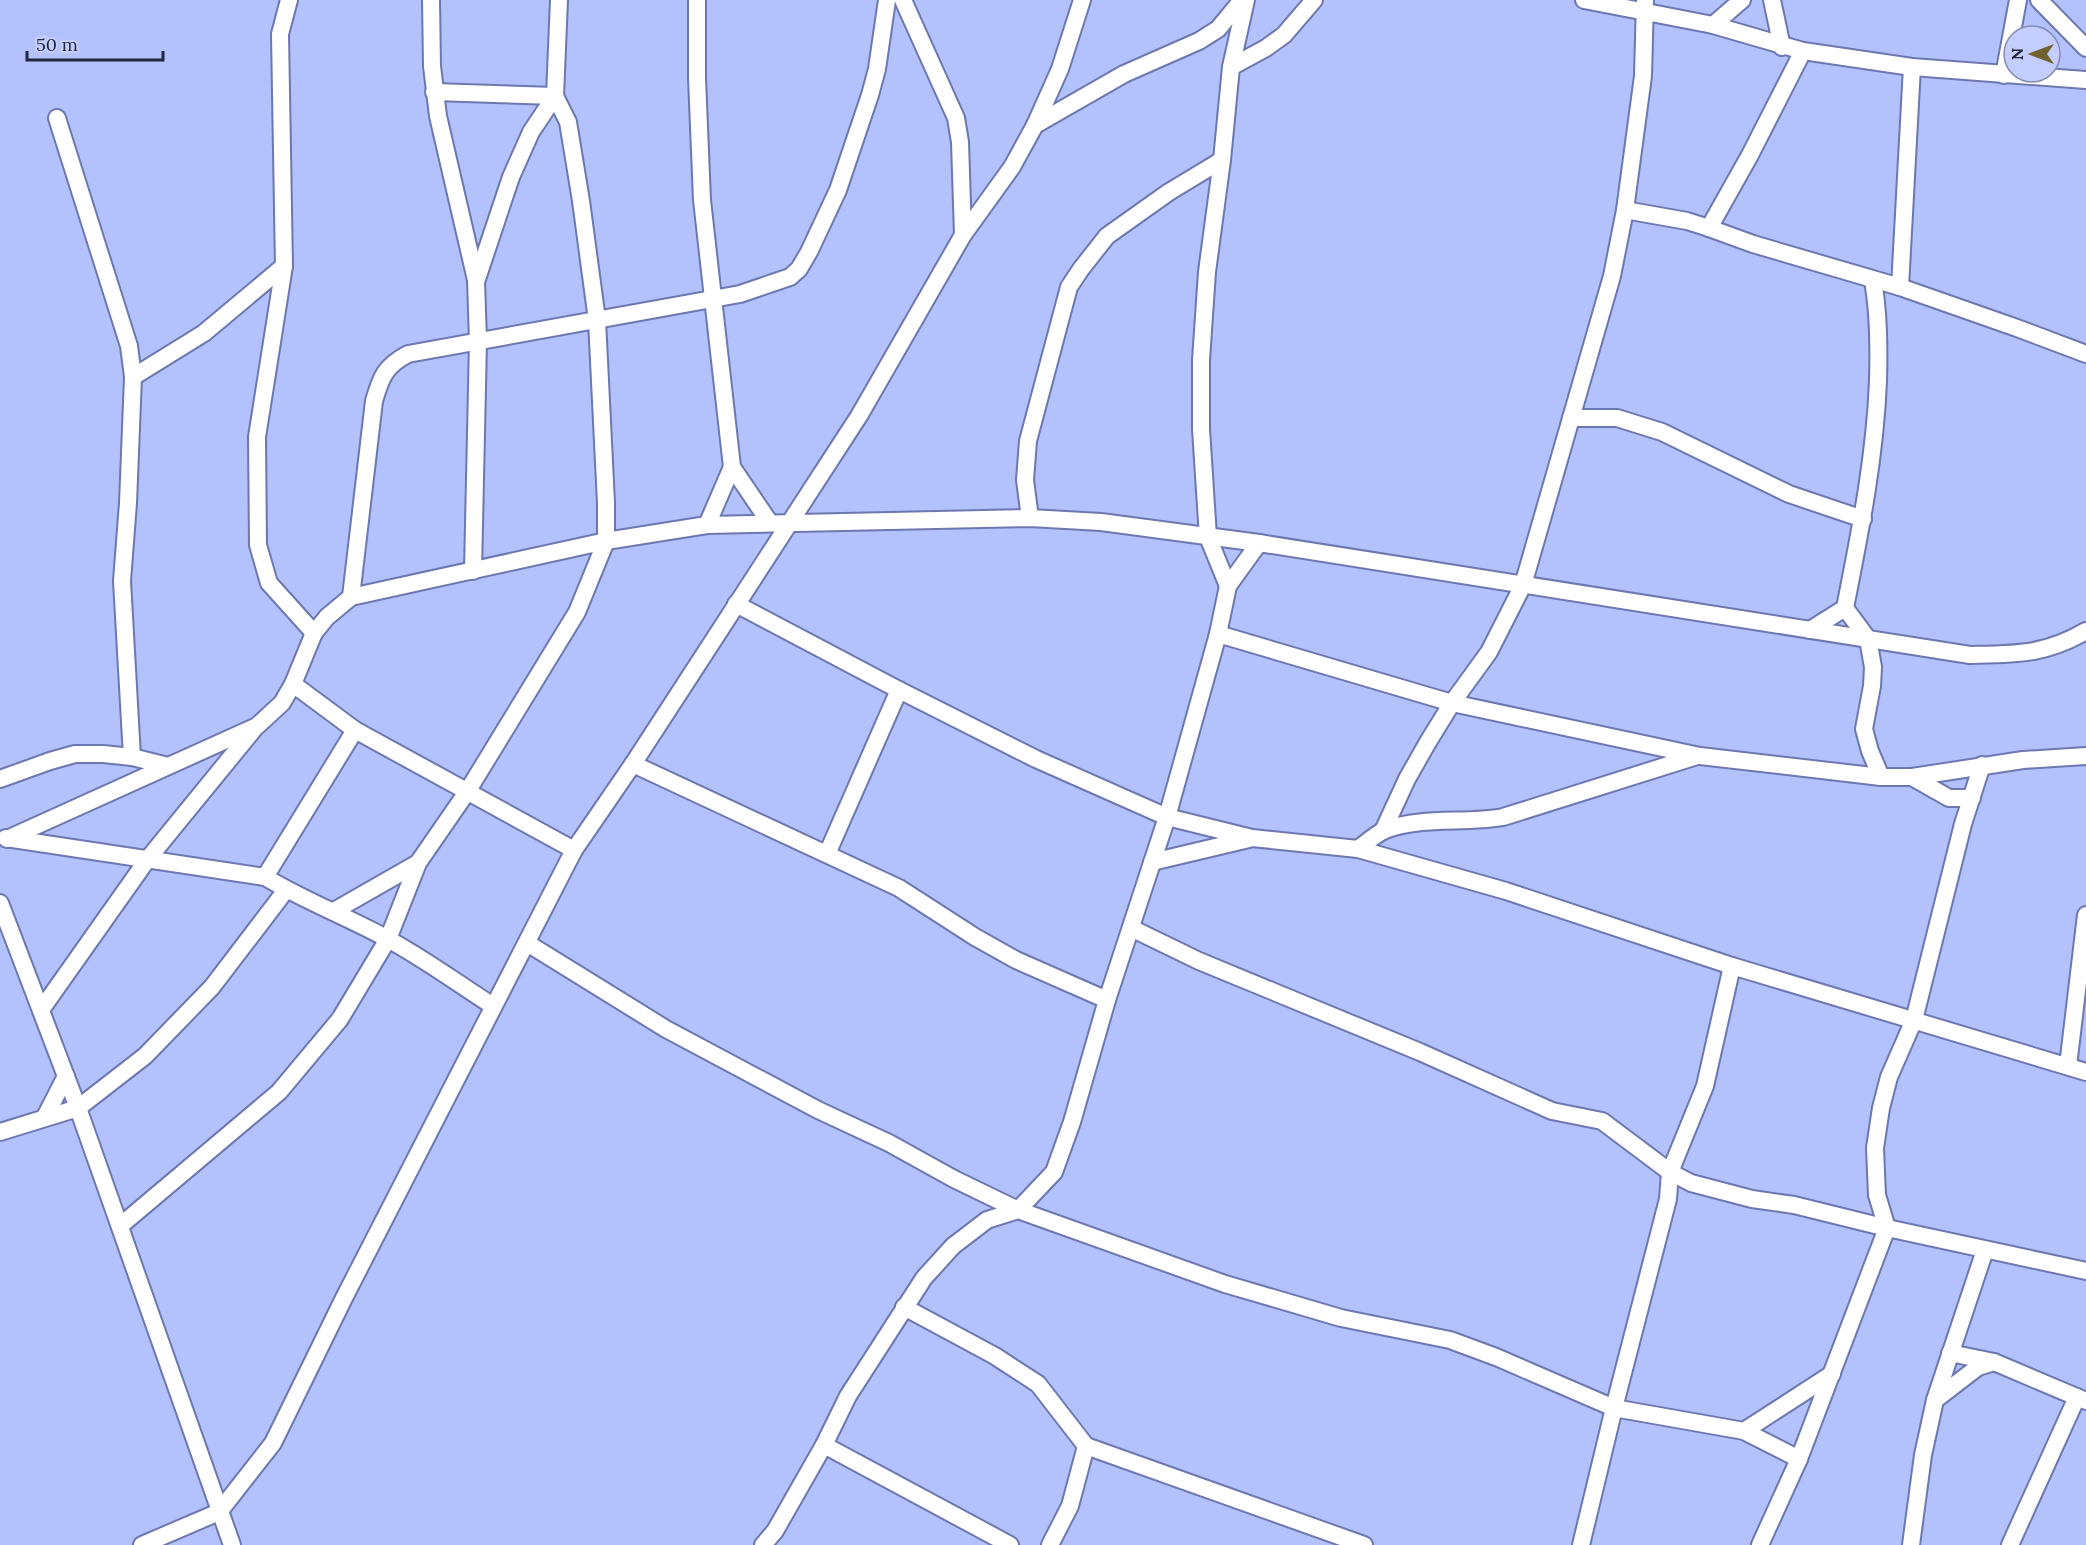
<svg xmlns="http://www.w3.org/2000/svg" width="2086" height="1545" font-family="Lora,serif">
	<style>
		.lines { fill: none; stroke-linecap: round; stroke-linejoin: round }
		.minor-casing { stroke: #6c78af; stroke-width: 20 }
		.minor { stroke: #fff; stroke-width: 16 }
	</style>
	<rect width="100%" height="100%" fill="#b3c1fc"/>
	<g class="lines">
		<g class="minor-casing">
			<g id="minor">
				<polyline points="289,0 280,34 284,266 257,437 258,545 269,583 314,633"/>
				<polyline points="431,0 432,66 438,116 476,280 478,341 473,571"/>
				<polyline points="697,0 697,78 702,200 732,467 770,523"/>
				<polyline points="903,0 956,118 960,142 963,235"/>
				<polyline points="1584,0 1713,25 1803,51 1912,67 2086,80"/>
				<polyline points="1772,0 1782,47"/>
				<polyline points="2039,0 2086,48"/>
				<polyline points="1713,25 1742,0"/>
				<polyline points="1231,67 1266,48 1284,35 1314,0"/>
				<polyline points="2004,75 2018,0"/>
				<polyline points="434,92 555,96"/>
				<polyline points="57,118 129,346 133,377 128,503 122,581 132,757"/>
				<polyline points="1035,125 1124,74 1199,41 1218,29 1242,0"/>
				<polyline points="1625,210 1687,221 1709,228 1753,244 1900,287 2017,328 2086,354"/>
				<polyline points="1709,228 1750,155 1803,51"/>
				<polyline points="477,279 511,177 531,132 555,96"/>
				<polyline points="1900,287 1912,67"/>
				<polyline points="133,377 204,333 284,266"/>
				<polyline points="1571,418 1617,418 1662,432 1789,494 1863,519"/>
				<polyline points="1030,518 1025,480 1028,441 1069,287 1081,269 1107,236 1169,192 1222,160"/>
				<polyline points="707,525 732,467"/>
				<polyline points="1228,586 1208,537 1201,429 1201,360 1207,272 1222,160 1231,67 1246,0"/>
				<path d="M 351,597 L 374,401 C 381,377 385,366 408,354 L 740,294 L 790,277 L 799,269 L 809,252 L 838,190 L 870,95 L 877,69 L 887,0"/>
				<polyline points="736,604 899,690 1036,759 1167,817 1252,838 1358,849 1506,891 1732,966 1705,1086 1670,1172 1668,1199 1614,1408 1581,1545"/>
				<polyline points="1845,608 1868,639 1873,667 1872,686 1864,729 1870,751 1881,777"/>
				<path d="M 1810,630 L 1845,608 C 1860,532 1875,458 1878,381 C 1879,347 1879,314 1873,281"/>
				<polyline points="1218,634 1452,703 1700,756 1881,777 1912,777 2023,760 2086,756"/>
				<polyline points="293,684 355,730 574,850"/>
				<polyline points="633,764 899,888 975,937 1016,960 1107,1000"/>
				<polyline points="1912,777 1949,798 1972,798"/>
				<polyline points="0,779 50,761 75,754 103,754 132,757 168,766"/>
				<polyline points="1383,831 1407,779 1428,742 1452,703 1489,652 1523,585 1612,276 1625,210 1643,76 1645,0"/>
				<path d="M 6,838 L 265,877 C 303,900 345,916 384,937 C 422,957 457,983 493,1006"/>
				<path d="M 7,839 L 257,726 L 282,703 L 293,684 L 314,633 L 327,617 L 351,597 L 606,541 L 707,525 L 1030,518 L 1101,522 L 1259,543 L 1970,655 C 2016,654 2045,655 2086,631"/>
				<path d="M 1358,849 C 1366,843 1376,834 1385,830 C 1423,816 1464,824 1503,817 L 1697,756"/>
				<polyline points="827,854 899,690"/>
				<polyline points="1152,862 1249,839"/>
				<polyline points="265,877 355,730"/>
				<polyline points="0,903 78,1108 232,1545"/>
				<polyline points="334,911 418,863"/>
				<polyline points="1131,928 1199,961 1420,1052 1552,1111 1602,1121 1670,1172 1691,1183 1752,1199 1794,1205 1887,1228 2086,1271"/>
				<polyline points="527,943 666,1029 818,1110 889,1143 954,1179 1018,1210 1225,1284 1341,1318 1450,1340 1496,1357 1614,1408 1744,1431 1799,1459"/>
				<polyline points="1732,966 2086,1072"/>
				<polyline points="41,1010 147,860 254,729"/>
				<polyline points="2068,1066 2086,915"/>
				<polyline points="45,1117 66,1076"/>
				<polyline points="0,1132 78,1108 145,1056 212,987 286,890"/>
				<polyline points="120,1226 279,1092 340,1019 388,939 418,863 467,792 577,612 606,541 606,503 597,320 581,201 568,122 555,96 559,0"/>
				<polyline points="904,1307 995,1356 1038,1384 1086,1446 1070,1506 1050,1545"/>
				<polyline points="1950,1353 1994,1362 2086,1401"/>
				<polyline points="1935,1400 1978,1367 1994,1362"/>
				<polyline points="1744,1431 1832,1374"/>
				<polyline points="824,1445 1010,1545"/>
				<polyline points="1086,1446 1364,1545"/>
				<polyline points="142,1545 219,1512 273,1443 344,1298 574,850 633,764 859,416 963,235 1012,167 1035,125 1060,69 1082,0"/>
				<polyline points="763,1545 775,1531 824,1445 848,1396 924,1278 953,1246 987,1220 1018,1210 1054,1172 1072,1122 1107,1000 1167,817 1218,634 1228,586 1259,543"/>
				<polyline points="1760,1545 1799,1459 1887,1228 1877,1195 1875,1148 1881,1108 1889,1077 1914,1020 1963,824 1982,765"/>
				<polyline points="1911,1545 1923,1455 1935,1400 1985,1250"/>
				<polyline points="2010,1545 2077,1397"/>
			</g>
		</g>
		<use href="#minor" class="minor"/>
	</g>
	<g transform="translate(2032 54) rotate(270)"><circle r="28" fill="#c3ceff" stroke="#838cb2" stroke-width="1.5"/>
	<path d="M0-4.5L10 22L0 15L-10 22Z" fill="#6f622f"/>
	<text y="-9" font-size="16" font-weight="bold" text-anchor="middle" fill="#23283f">N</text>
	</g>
	<path d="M27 51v9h136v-9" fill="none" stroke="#23283f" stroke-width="3"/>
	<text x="36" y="51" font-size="18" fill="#23283f" stroke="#c3ceff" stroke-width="4.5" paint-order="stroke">50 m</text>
</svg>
